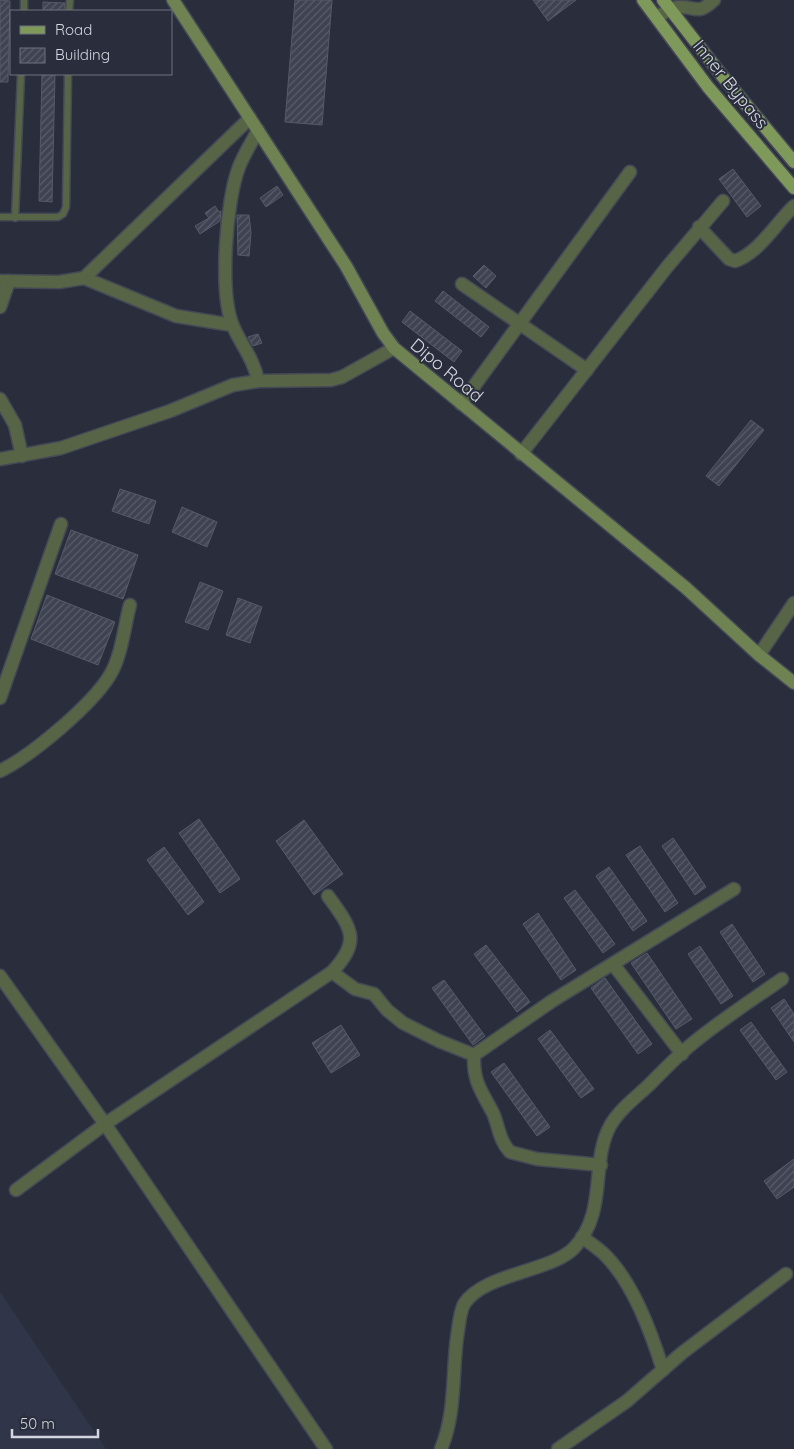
<svg xmlns="http://www.w3.org/2000/svg" width="794" height="1449" font-family="Quicksand,sans-serif">
	<style>
		.built { fill: #303549 }
		.building { fill: url(#building-hatch); stroke: #555969 }
		.lines { fill: none; stroke-linecap: round; stroke-linejoin: round }
		.service-casing { stroke: #454956; stroke-width: 9 }
		.minor-casing { stroke: #454956; stroke-width: 15 }
		.secondary-casing { stroke: #454956; stroke-width: 15 }
		.primary-casing { stroke: #454956; stroke-width: 15 }
		.service { stroke: #576546; stroke-width: 6 }
		.minor { stroke: #576546; stroke-width: 12 }
		.secondary { stroke: #6e8252; stroke-width: 12 }
		.primary { stroke: #7f995a; stroke-width: 12 }
		.labels { text-anchor: middle; dominant-baseline: central; stroke-width: 4; stroke-linejoin: round; paint-order: stroke }
		.street-label { font-size: 18px; fill: #d4d6df; stroke: #2a2e3c }
	</style>
	<defs>
		<pattern id="building-hatch" width="6" height="6" patternUnits="userSpaceOnUse" patternTransform="scale(1.25)"><rect width="6" height="6" fill="#3f4351"/><path d="M-1 1l2-2M0 6l6-6M5 7l2-2" fill="none" stroke="#5a5d6a"/></pattern>
	</defs>
	<rect width="100%" height="100%" fill="#2a2e3c"/>
	<polygon class="built" points="0,1292 106,1449 0,1449"/>
	<g class="building">
		<polygon points="0,0 10,1 8,82 0,82"/>
		<polygon points="295,0 332,0 322,125 285,122"/>
		<polygon points="533,0 576,0 548,21"/>
		<polygon points="43,2 65,3 64,11 43,11"/>
		<polygon points="42,74 55,74 52,202 39,201"/>
		<polygon points="733,169 761,206 747,217 719,179"/>
		<polygon points="277,186 283,195 266,207 260,198"/>
		<polygon points="215,206 219,212 221,211 220,221 200,234 195,226 209,218 205,213"/>
		<polygon points="237,215 249,215 251,233 249,256 238,255"/>
		<polygon points="484,265 496,276 486,288 473,276"/>
		<polygon points="443,291 489,327 481,337 435,301"/>
		<polygon points="410,311 462,351 454,362 402,322"/>
		<polygon points="258,334 262,343 253,346 248,337"/>
		<polygon points="751,420 764,430 719,486 706,476"/>
		<polygon points="120,489 156,501 149,524 112,511"/>
		<polygon points="182,507 217,522 207,547 172,532"/>
		<polygon points="71,530 138,555 123,599 55,574"/>
		<polygon points="200,582 223,591 208,630 185,622"/>
		<polygon points="47,595 115,622 98,665 31,639"/>
		<polygon points="238,598 262,607 250,643 226,635"/>
		<polygon points="199,819 240,879 220,893 179,833"/>
		<polygon points="304,820 343,874 314,895 276,841"/>
		<polygon points="673,838 706,887 695,895 662,846"/>
		<polygon points="640,846 678,903 665,912 626,855"/>
		<polygon points="164,847 204,902 188,915 147,860"/>
		<polygon points="609,867 647,921 633,931 596,876"/>
		<polygon points="575,890 615,944 603,953 564,898"/>
		<polygon points="538,913 576,970 561,980 523,924"/>
		<polygon points="732,924 765,974 753,982 720,932"/>
		<polygon points="486,945 530,1002 517,1012 474,954"/>
		<polygon points="700,946 733,996 721,1004 688,954"/>
		<polygon points="647,953 692,1019 676,1029 631,963"/>
		<polygon points="605,978 652,1044 638,1054 591,988"/>
		<polygon points="444,980 485,1036 473,1045 432,988"/>
		<polygon points="784,999 794,1014 794,1042 771,1008"/>
		<polygon points="751,1022 787,1072 776,1080 740,1030"/>
		<polygon points="341,1025 360,1055 331,1073 312,1043"/>
		<polygon points="550,1030 594,1089 581,1098 538,1039"/>
		<polygon points="504,1063 550,1127 537,1136 491,1072"/>
		<polygon points="794,1159 794,1187 777,1199 764,1181"/>
	</g>
	<g class="lines">
		<g class="service-casing">
			<g id="service">
				<polyline points="24,11 24,0"/>
				<polyline points="69,11 70,0"/>
				<polyline points="0,217 58,217 63,214 66,207 68,74"/>
				<polyline points="15,218 21,74"/>
			</g>
		</g>
		<g class="minor-casing">
			<g id="minor">
				<path d="M 657,17 C 663,13 670,8 678,7 C 697,6 697,16 714,0"/>
				<path d="M 699,227 L 729,259 L 735,261 C 759,253 776,223 794,206"/>
				<polyline points="84,278 176,316 232,325"/>
				<polyline points="0,281 59,282 84,278 250,118"/>
				<polyline points="462,284 587,370"/>
				<polyline points="0,307 9,281"/>
				<path d="M 258,381 C 254,359 241,345 233,326 C 219,293 226,200 239,167 C 244,154 252,142 258,130"/>
				<polyline points="0,399 15,425 22,456"/>
				<polyline points="461,404 630,172"/>
				<polyline points="521,454 667,267 723,201"/>
				<polyline points="0,459 61,448 170,411 233,385 258,381 331,380 342,377 394,348"/>
				<polyline points="759,655 794,603"/>
				<polyline points="0,698 61,524"/>
				<path d="M 0,771 C 31,756 92,705 110,675 C 122,655 124,627 130,605"/>
				<polyline points="332,972 355,989 374,994 387,1010 403,1023 439,1041 474,1055"/>
				<polyline points="0,976 105,1124 326,1449"/>
				<path d="M 601,1165 L 537,1159 L 510,1152 C 499,1140 499,1127 493,1113 C 481,1090 473,1082 474,1055 L 552,1001 L 734,889 L 613,964 L 682,1054"/>
				<path d="M 16,1190 L 105,1124 L 332,972 C 362,940 351,928 328,896"/>
				<path d="M 582,1237 C 590,1243 598,1248 604,1254 C 633,1282 651,1332 663,1370"/>
				<path d="M 441,1449 C 456,1413 452,1375 457,1337 C 459,1327 459,1314 464,1304 C 484,1273 551,1272 574,1248 C 608,1212 590,1163 610,1126 C 619,1110 635,1098 649,1085 C 663,1071 677,1056 693,1043 C 721,1020 752,1000 782,979"/>
				<polyline points="558,1449 627,1401 682,1353 786,1274"/>
			</g>
		</g>
		<g class="secondary-casing">
			<polyline id="secondary" points="173,0 346,266 383,333 394,348 686,588 759,655 794,683"/>
		</g>
		<g class="primary-casing">
			<g id="primary">
				<polyline points="643,0 708,87 794,188"/>
				<polyline points="663,0 723,77 794,162"/>
			</g>
		</g>
		<use href="#service" class="service"/>
		<use href="#minor" class="minor"/>
		<use href="#secondary" class="secondary"/>
		<use href="#primary" class="primary"/>
	</g>
	<g class="labels">
		<g class="street-label">
			<text transform="translate(731 84) rotate(51)">Inner Bypass</text>
			<text transform="translate(447 370) rotate(40)">Dipo Road</text>
		</g>
	</g>
	<rect x="10" y="10" width="162" height="65" fill="#2a2e3c" stroke="#6e717d"/>
	<rect x="20" y="26" width="25" height="8" fill="#7f995a" stroke="#6e717d"/>
	<text x="55" y="35" font-size="15" fill="#d4d6df">Road</text>
	<rect x="20" y="48" width="25" height="15" fill="url(#building-hatch)" stroke="#6e717d"/>
	<text x="55" y="60" font-size="15" fill="#d4d6df">Building</text>
	<path d="M12 1429v8h86v-8" fill="none" stroke="#d4d6df" stroke-width="2.5"/>
	<text x="20" y="1429" font-size="15" fill="#d4d6df" stroke="#2a2e3c" stroke-width="4" paint-order="stroke">50 m</text>
</svg>
